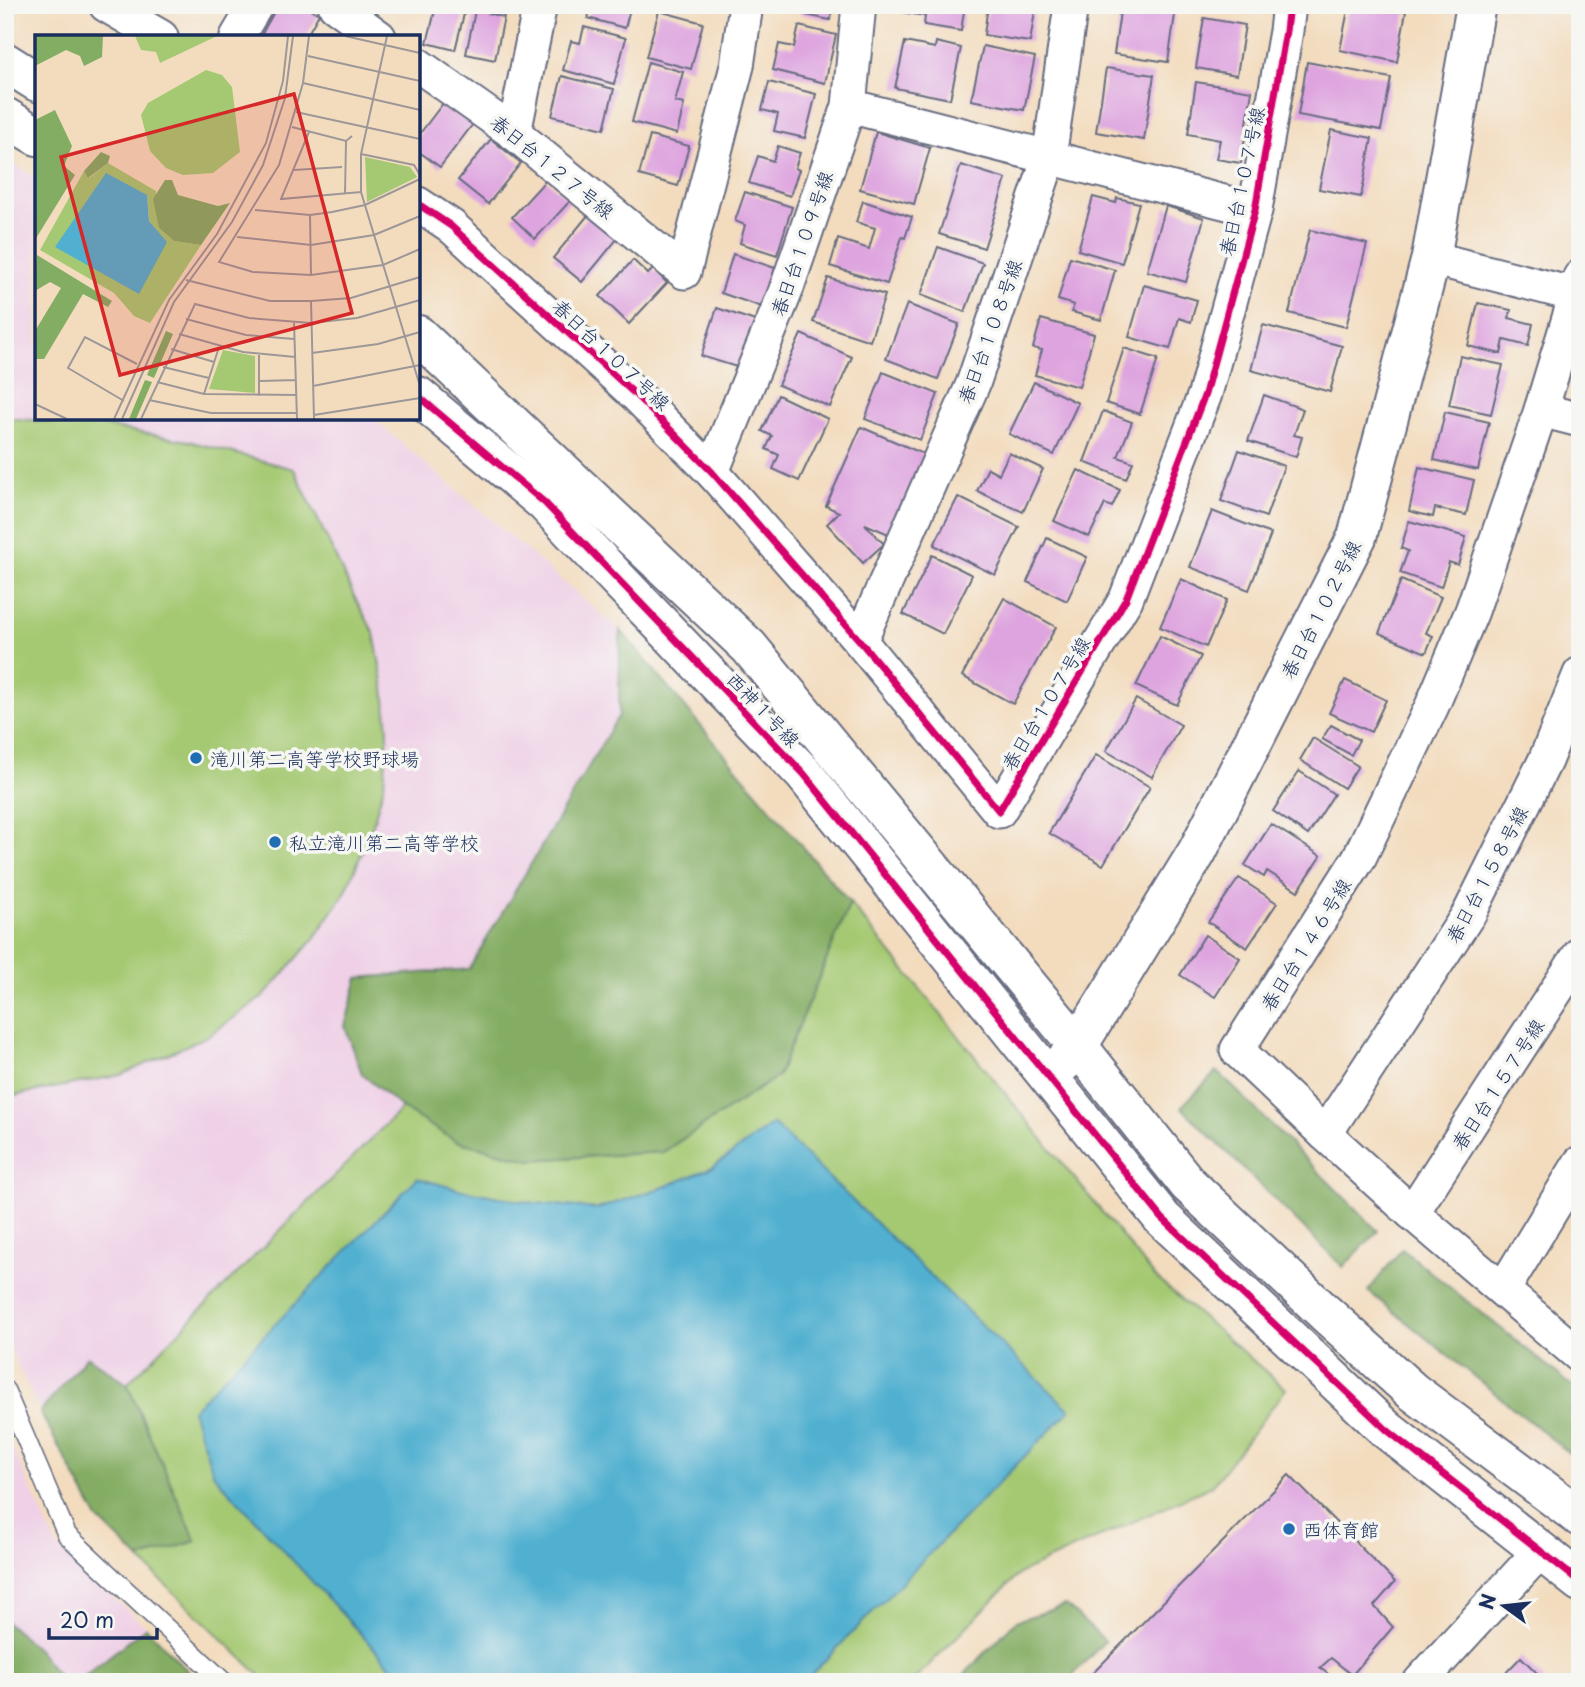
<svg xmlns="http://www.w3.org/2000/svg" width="1585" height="1687" font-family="'Playpen Sans','Klee One',sans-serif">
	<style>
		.built { fill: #efd0e6 }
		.green { fill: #a5c972; stroke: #607c68; stroke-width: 2 }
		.forest { fill: #84ad64; stroke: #506e61; stroke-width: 2 }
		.water { fill: #51b0d0; stroke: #367097; stroke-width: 2 }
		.building { fill: #dea4df }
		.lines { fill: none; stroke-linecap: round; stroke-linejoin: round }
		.service-casing { stroke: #676c80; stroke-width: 21 }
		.minor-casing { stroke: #676c80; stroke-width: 37 }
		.tertiary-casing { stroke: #676c80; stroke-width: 42 }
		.service { stroke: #fff; stroke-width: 18 }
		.minor { stroke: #fff; stroke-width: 33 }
		.tertiary { stroke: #fff; stroke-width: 38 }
		.cycleway-casing { stroke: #f6f6f2; stroke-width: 11 }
		.cycleway { stroke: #d6006c; stroke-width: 7 }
		.poi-dot { fill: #1f6fb2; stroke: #f6f6f2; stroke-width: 2.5 }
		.labels { text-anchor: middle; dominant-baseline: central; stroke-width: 7; stroke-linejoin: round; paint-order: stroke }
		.street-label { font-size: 19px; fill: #1b2f5e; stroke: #f6f6f2 }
		.poi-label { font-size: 19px; fill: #1b2f5e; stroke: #f6f6f2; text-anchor: start }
		.inset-road { fill: none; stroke: #9d9798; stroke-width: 2 }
		.view { fill: #d62828; fill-opacity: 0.15; stroke: #d62828; stroke-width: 3.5 }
		.inset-edge { fill: none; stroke: #1b2f5e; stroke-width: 3.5 }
	</style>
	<rect width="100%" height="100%" fill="#f6f6f2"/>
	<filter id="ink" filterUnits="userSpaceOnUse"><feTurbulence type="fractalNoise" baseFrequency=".0143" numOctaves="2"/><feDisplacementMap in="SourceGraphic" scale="14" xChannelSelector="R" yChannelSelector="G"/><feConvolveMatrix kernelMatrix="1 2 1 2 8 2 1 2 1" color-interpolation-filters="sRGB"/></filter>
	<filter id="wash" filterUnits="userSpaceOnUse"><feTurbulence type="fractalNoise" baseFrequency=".00686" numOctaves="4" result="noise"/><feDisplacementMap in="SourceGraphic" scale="28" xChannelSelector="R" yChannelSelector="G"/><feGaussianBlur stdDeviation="1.57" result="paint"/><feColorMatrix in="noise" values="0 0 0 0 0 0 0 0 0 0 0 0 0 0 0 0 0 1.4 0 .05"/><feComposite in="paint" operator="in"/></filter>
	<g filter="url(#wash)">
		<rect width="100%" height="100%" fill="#f3dcbe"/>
		<g class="built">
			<polygon points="5,158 37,179 37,418 372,418 620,630 619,715 469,970 358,979 345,1027 362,1074 402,1108 127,1384 87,1357 40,1412 5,1338"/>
			<polygon points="5,1431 57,1547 146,1627 77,1682 63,1682 37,1649 5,1621"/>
		</g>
		<g class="green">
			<polygon points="5,418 98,425 188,441 294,469 354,596 374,633 384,688 388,731 384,785 371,831 345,893 313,940 264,996 208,1036 121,1075 17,1095 5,1093"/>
			<polygon points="850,903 1155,1277 1286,1389 1212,1486 1020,1573 912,1682 804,1682 1069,1410 773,1124 713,1167 664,1187 597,1209 525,1202 457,1189 417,1178 214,1475 405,1682 267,1682 139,1559 196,1541 127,1384 402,1108 456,1141 530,1160 663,1152 778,1076"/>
		</g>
		<g class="forest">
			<polygon points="620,630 850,903 778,1076 663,1152 530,1160 456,1141 402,1108 362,1074 345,1026 358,978 469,969 619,715"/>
			<polygon points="1217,1071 1378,1231 1343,1267 1181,1107"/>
			<polygon points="1402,1249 1580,1392 1580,1462 1368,1291"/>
			<polygon points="87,1356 127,1384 196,1541 139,1559 98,1519 40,1412"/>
			<polygon points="1066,1605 1105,1641 1066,1682 957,1682 1016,1621"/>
			<polygon points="5,1621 37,1649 63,1682 5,1682"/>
			<polygon points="146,1627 198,1682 77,1682"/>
		</g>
		<polygon class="water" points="773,1124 1070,1410 804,1682 405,1682 214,1475 192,1410 417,1178 457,1189 525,1202 597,1209 664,1187 713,1167"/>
		<g id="blocks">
			<g class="building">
				<polygon points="278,5 303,5 319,14 306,37 260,37"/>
				<polygon points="473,5 508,5 509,7 490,14 504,17 495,60 466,54 475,11"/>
				<polygon points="592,5 631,5 625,28 588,18"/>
				<polygon points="803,5 834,5 830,20 801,14"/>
				<polygon points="902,5 965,5 961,31 924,25 925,16 901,12"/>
				<polygon points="988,5 1036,5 1030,42 984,35"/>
				<polygon points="1121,5 1152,5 1176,8 1168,62 1114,54"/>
				<polygon points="1222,5 1250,5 1249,11 1222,7"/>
				<polygon points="1349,5 1375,5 1406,11 1397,62 1340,50"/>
				<polygon points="436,7 464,14 455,50 427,43"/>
				<polygon points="659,11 703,23 691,69 646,57"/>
				<polygon points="1204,18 1245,25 1237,75 1196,68"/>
				<polygon points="799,26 836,35 825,83 773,70 779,44 794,47"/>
				<polygon points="584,27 626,38 614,84 563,70 571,41 580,43"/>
				<polygon points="905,42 935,48 936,42 961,48 950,99 895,88"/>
				<polygon points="983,46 1035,57 1024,110 971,100"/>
				<polygon points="648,62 683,72 675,102 684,104 677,134 632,122"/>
				<polygon points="1307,62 1391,78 1381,130 1298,115"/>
				<polygon points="1106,68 1154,75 1144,140 1096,132"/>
				<polygon points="562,76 614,89 604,129 552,116"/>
				<polygon points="769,82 816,94 805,138 774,131 778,114 762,110"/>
				<polygon points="1196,82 1252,91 1241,163 1216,159 1220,140 1188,134"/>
				<polygon points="444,102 473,124 440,167 418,151 418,136"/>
				<polygon points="1331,130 1372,138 1361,197 1319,189"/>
				<polygon points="876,132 930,148 914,204 860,189"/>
				<polygon points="650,136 689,146 678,186 639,175"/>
				<polygon points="491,139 521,163 488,204 458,180"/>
				<polygon points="778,146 800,153 795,168 799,170 790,196 749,183 758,156 773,161"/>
				<polygon points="961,165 1006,179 984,248 939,234"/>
				<polygon points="546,180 570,201 535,239 512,217"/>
				<polygon points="745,192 792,207 777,255 740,243 745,225 735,221"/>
				<polygon points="1093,197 1116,203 1117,198 1139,203 1122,263 1078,250"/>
				<polygon points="863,201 912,217 905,238 902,237 887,284 830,266 838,239 869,249 875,228 856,222"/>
				<polygon points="1166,206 1204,218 1186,282 1147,271"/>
				<polygon points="589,214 618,238 582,282 553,258"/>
				<polygon points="1310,230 1367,244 1346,327 1289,313"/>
				<polygon points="938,247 983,263 965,312 921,295"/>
				<polygon points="733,254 775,268 762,307 721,293"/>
				<polygon points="1070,257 1115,270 1101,320 1072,312 1074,305 1058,300"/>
				<polygon points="633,260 648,274 653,269 667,283 629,324 600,296"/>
				<polygon points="828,278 885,295 870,341 813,322"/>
				<polygon points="1144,285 1197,300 1191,322 1179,318 1170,349 1129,337"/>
				<polygon points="1478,303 1511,310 1509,318 1533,324 1528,346 1504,340 1501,354 1468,346"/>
				<polygon points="907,304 959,324 938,379 886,359"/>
				<polygon points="717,308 755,321 740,368 701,356"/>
				<polygon points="1041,319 1094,334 1079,387 1035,375 1042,350 1033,348"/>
				<polygon points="1263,325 1342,346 1330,392 1251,370"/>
				<polygon points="801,334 852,357 830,407 778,385"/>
				<polygon points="1124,348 1158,359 1140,414 1106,403"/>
				<polygon points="1460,356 1503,365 1491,414 1449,405"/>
				<polygon points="883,372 938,394 920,440 865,419"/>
				<polygon points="1034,382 1078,403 1054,455 1009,434"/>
				<polygon points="778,395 828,419 799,481 773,469 779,455 766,449 772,436 762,431"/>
				<polygon points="1264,395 1303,409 1294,435 1302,437 1296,457 1248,441"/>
				<polygon points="1103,411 1132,422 1118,457 1133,462 1126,479 1084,462"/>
				<polygon points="1445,412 1489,422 1478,470 1434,460"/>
				<polygon points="861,427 926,455 891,535 865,524 884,544 863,563 827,524 839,512 826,506"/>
				<polygon points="1239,450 1284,466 1266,517 1221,501"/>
				<polygon points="1009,453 1043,469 1023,512 977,491 988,468 999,474"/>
				<polygon points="1419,467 1474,480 1466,515 1435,508 1433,517 1409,511"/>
				<polygon points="1078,470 1120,490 1112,507 1105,504 1089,537 1054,521"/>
				<polygon points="958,497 1019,527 995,575 934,545"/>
				<polygon points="1212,511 1271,534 1249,590 1190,567"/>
				<polygon points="1409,521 1466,537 1458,565 1449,562 1441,587 1400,573 1408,551 1401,548"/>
				<polygon points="1047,538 1087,557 1067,601 1027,582"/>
				<polygon points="932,555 972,575 943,634 903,614"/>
				<polygon points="1181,579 1227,600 1206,647 1160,627"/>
				<polygon points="1401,580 1441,597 1426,633 1433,636 1426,653 1379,633"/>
				<polygon points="1004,598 1056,627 1013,704 962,676"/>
				<polygon points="1160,636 1201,656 1177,705 1136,686"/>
				<polygon points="1345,680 1386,700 1371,732 1329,713"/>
				<polygon points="1136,699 1181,725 1152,777 1106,751"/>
				<polygon points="1331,725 1359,740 1351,755 1322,739"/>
				<polygon points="1313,738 1358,766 1344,788 1300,760"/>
				<polygon points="1096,755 1150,787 1103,865 1049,833"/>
				<polygon points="1299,771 1334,794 1308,835 1273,811"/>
				<polygon points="1271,824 1321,856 1298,891 1267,871 1264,877 1245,865"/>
				<polygon points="1239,878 1277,903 1247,948 1208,922"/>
				<polygon points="1205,935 1240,958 1215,997 1180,975"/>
				<polygon points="1289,1475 1395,1582 1374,1606 1393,1627 1352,1675 1331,1658 1320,1668 1339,1682 1084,1682"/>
				<polygon points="1521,1657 1546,1682 1497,1682"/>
			</g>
		</g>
	</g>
	<g filter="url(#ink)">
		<use href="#blocks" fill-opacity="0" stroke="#676c80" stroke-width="2"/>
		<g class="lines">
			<g class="service-casing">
				<polyline id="service" points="5,1390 67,1535 224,1682"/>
			</g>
			<g class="minor-casing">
				<g id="minor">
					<polyline points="106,5 161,37"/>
					<polyline points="335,5 379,37"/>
					<polyline points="237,37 256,5"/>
					<polyline points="418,65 514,133 684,272 737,66 746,5"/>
					<polyline points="849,106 1255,210"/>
					<polyline points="514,133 540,5"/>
					<polyline points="418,204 451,226 636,395 712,472 860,641 999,811 1126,599 1205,394 1255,210 1286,31 1289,5"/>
					<polyline points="1431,258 1580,296"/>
					<polyline points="1580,277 1576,295 1541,410 1472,611 1432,706 1359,858 1237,1050 1325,1134 1412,1213 1580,1356"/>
					<polyline points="1541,410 1580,420"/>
					<polyline points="712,472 785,293 849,106 859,5"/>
					<polyline points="860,641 973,384 1049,158 1071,5"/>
					<polyline points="1325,1134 1470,912 1545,761 1580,674"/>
					<polyline points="1412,1213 1580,954"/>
					<polyline points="1503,1290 1580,1163"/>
					<polyline points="1420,1682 1540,1551"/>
				</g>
			</g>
			<g class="tertiary-casing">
				<g id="tertiary">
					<polyline points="5,62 37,82"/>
					<polyline points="5,117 37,136"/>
					<polyline points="418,335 749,647 1078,1046 1188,1184 1325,1313 1412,1391 1580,1517"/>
					<polyline points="418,396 545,503 804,774 1162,1218 1387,1430 1580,1582"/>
					<polyline points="1063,1063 1078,1046 1197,852 1357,537 1431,258 1476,5"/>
				</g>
			</g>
			<use href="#service" class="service"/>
			<use href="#minor" class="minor"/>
			<use href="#tertiary" class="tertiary"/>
			<g class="cycleway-casing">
				<g id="cycleway">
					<polyline points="418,204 451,226 636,395 712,472 860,641 999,811 1126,599 1205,394 1255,210 1286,31 1289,5"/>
					<polyline points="418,396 545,503 804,774 1162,1218 1387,1430 1580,1582"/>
				</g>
			</g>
			<use href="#cycleway" class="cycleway"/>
		</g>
	</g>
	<g class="poi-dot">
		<circle cx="196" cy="758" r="7"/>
		<circle cx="275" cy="842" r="7"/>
		<circle cx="1289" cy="1529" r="7"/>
	</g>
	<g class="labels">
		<g class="street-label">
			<text transform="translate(553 166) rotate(39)">春日台１２７号線</text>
			<text transform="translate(1241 181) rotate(-78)">春日台１０７号線</text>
			<text transform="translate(801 243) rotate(-71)">春日台１０９号線</text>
			<text transform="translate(989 331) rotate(-70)">春日台１０８号線</text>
			<text transform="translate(612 354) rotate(43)">春日台１０７号線</text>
			<text transform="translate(1320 609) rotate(-63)">春日台１０２号線</text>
			<text transform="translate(1045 703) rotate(-59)">春日台１０７号線</text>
			<text transform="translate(764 709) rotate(46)">西神１号線</text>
			<text transform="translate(1486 874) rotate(-62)">春日台１５８号線</text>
			<text transform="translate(1305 944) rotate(-58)">春日台１４６号線</text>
			<text transform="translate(1497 1084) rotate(-57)">春日台１５７号線</text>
		</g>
		<g class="poi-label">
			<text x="210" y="758">滝川第二高等学校野球場</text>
			<text x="289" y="842">私立滝川第二高等学校</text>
			<text x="1303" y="1529">西体育館</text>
		</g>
	</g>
	<g transform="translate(35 35)">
		<rect width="385" height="385" fill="#f3dcbe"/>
		<path d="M 100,1 L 182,1 L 125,28 L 121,17 L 106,15 ZM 171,35 L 187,40 L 197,52 L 205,117 L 178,138 L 148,140 L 131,133 L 115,116 L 106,80 L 113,68 ZM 330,122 L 375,132 L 382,142 L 332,167 ZM 73,128 L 121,156 L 124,193 L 139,206 L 166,210 L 115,288 L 99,281 L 79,258 L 5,215 L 49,136 L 54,143 ZM 112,160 L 114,186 L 132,208 L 20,212 ZM 188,315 L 220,321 L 220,358 L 174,354 Z" fill="#a5c972" fill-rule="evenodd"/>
		<path d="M 0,1 L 68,1 L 67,22 L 49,31 L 45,21 L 31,15 L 0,31 ZM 20,75 L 37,111 L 29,131 L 40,140 L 0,205 L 0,85 ZM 66,117 L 75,121 L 73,128 L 53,143 L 49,136 ZM 130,145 L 137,145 L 143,160 L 183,171 L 195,168 L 166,210 L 139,206 L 124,193 L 118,164 ZM 2,220 L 77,266 L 73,272 L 48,259 L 9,324 L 0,324 L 0,296 L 26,253 L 15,247 L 0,256 ZM 131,296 L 138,299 L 119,343 L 112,340 ZM 110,345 L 117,347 L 101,384 L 94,384 Z" fill="#84ad64"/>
		<path d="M 71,138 L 112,160 L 114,186 L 132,207 L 104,259 L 20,212 Z" fill="#51b0d0"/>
		<path class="inset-road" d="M 274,1 L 268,48 L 244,130 L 184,227 L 218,237 L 276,240 L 348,230 L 385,214M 310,1 L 385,18M 352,1 L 326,119 L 326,157 L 385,351M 273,21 L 385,46M 268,48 L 385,75M 261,77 L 385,104M 257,92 L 311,106 L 317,101M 274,97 L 246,164 L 326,157M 326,119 L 379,130 L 385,140M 259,135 L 307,132M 310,159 L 311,106M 220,175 L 275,180 L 297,177 L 330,170 L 385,144M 275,180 L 276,240M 202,202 L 276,210 L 339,200 L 385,181M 151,245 L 235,266 L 276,266 L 316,263 L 385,242M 276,266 L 279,384M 151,284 L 211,300 L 259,304M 259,287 L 262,384M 144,299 L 208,317 L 260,322M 136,314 L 179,327M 277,318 L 343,309 L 385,297M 224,320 L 224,361M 128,332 L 174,343M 225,346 L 261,345M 122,347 L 169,359 L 262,360M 278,351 L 385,330M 169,359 L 184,312M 114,365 L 176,378 L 262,378M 89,366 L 33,333 L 50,302 L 102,329M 0,369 L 32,384M 279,380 L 385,363M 79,384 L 134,265 L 182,199 L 231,108 L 248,46 L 253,1M 87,384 L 139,267 L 197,187 L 228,130 L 250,63 L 258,1M 106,384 L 160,269 L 214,283 L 276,288 L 322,283 L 385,265"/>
		<path class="view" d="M 259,59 L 317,278 L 85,340 L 26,122 Z"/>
		<rect width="385" height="385" class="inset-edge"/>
	</g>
	<rect width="1585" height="1687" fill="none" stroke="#f6f6f2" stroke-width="28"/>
	<g transform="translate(1504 1606) rotate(285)" stroke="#f6f6f2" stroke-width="5" paint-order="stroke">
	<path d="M0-5L12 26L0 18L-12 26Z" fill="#1b2f5e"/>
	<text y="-10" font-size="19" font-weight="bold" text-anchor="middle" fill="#1b2f5e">N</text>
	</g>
	<path d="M49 1628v10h108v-10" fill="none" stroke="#1b2f5e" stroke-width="3.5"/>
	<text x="60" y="1628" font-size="21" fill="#1b2f5e" stroke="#f6f6f2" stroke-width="5" paint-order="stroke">20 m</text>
</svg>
